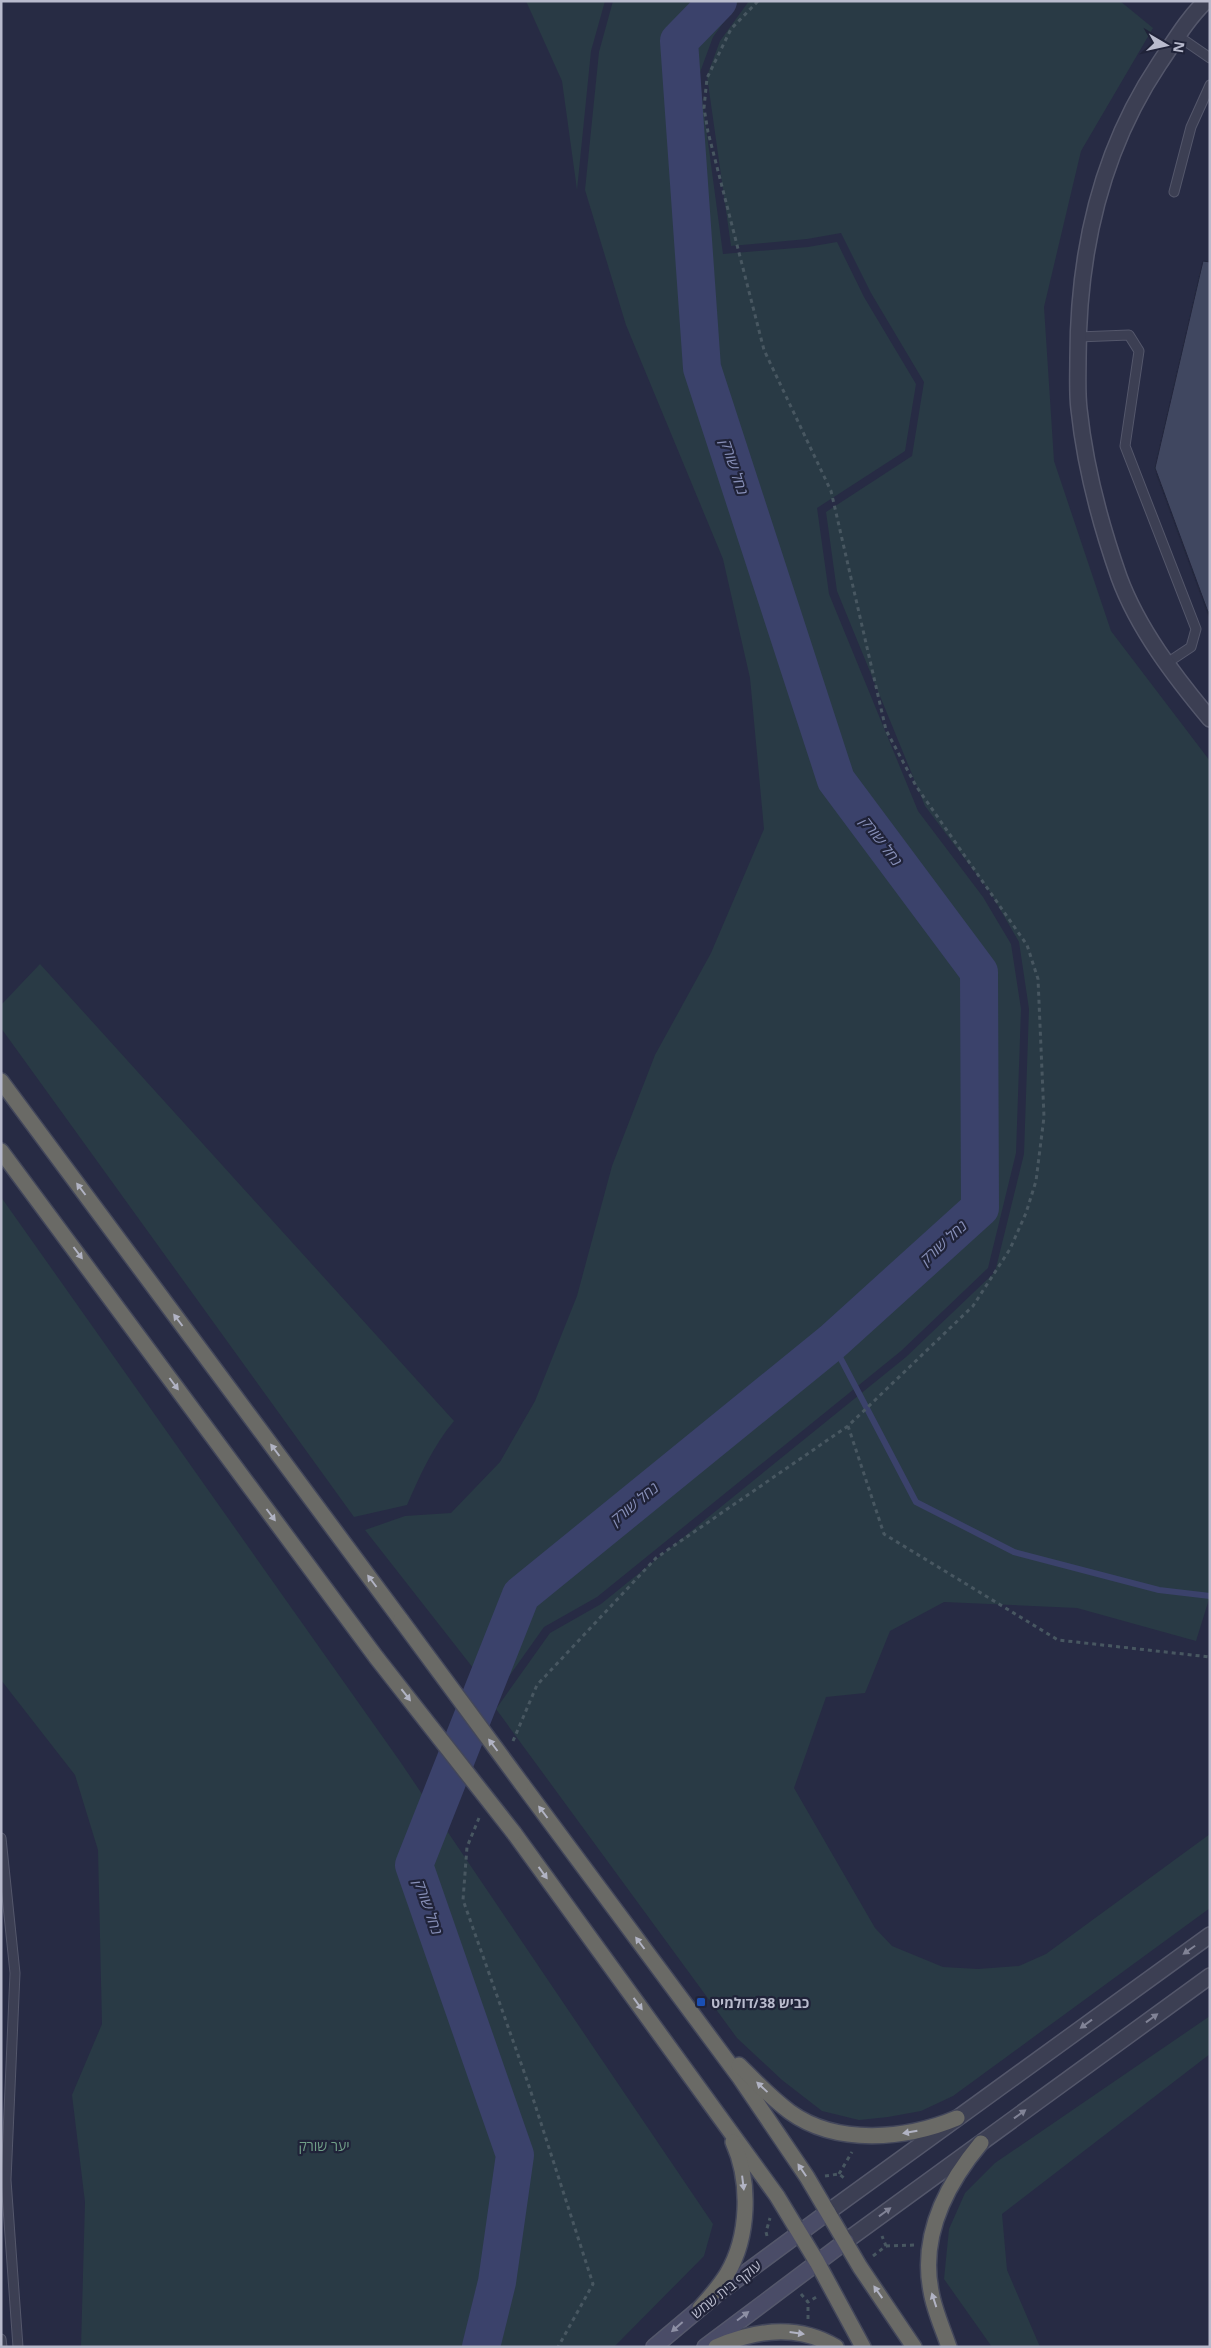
<svg xmlns="http://www.w3.org/2000/svg" width="1211" height="2348" font-family="'Open Sans','Noto Sans Hebrew',sans-serif">
	<style>
		.green { fill: #293a45 }
		.lines { fill: none; stroke-linecap: round; stroke-linejoin: round }
		.stream { stroke: #3b426b; stroke-width: 6 }
		.river { stroke: #3b426b; stroke-width: 38 }
		.building { fill: #414661; stroke: #22263b; filter: url(#shadow) }
		.service-casing { stroke: #54576b; stroke-width: 11 }
		.minor-casing { stroke: #54576b; stroke-width: 18 }
		.tertiary-casing { stroke: #54576b; stroke-width: 18 }
		.secondary-casing { stroke: #54576b; stroke-width: 18 }
		.trunk-casing { stroke: #43475b; stroke-width: 18 }
		.path { stroke: #485761; stroke-width: 3; stroke-dasharray: 4 4; stroke-linecap: butt }
		.service { stroke: #3c3f53; stroke-width: 9 }
		.minor { stroke: #3c3f53; stroke-width: 15 }
		.tertiary { stroke: #3c3f53; stroke-width: 15 }
		.secondary { stroke: #4a4c67; stroke-width: 15 }
		.trunk { stroke: #6a6a66; stroke-width: 15 }
		.trunk-bridge-casing { stroke: #43475b; stroke-width: 18; stroke-linecap: butt }
		.trunk-bridge { stroke: #6a6a66; stroke-width: 15 }
		.oneway { fill: #b1b3c3 }
		.oneway2 { fill: #818396 }
		.oneway3 { fill: #8d8fa4 }
		.transit-dot { fill: #1a4fb4; stroke: #202339; stroke-width: 2 }
		.labels { text-anchor: middle; dominant-baseline: central; stroke-width: 4.5; stroke-linejoin: round; paint-order: stroke }
		.poi-label { font-size: 14px; font-weight: bold; fill: #b9bbcd; stroke: #202339; text-anchor: start }
		.park-label { font-size: 14px; fill: #709e87; stroke: #202339 }
		.street-label { font-size: 14px; fill: #b9bbcd; stroke: #202339 }
		.water-label { font-size: 15px; font-style: italic; fill: #878fb8; stroke: #202339 }
	</style>
	<defs>
		<filter id="shadow"><feDropShadow dx="3" dy="5.5" stdDeviation="1" flood-color="#0009"/></filter>
	</defs>
	<rect width="100%" height="100%" fill="#272b44"/>
	<g class="green">
		<polygon points="526,1 605,1 591,51 577,190 562,81"/>
		<polygon points="613,1 739,1 713,37 699,75 723,254 808,247 837,242 864,297 916,384 905,451 817,508 829,594 918,811 983,897 1011,944 1021,1009 1016,1153 988,1268 901,1351 597,1597 544,1627 495,1696 365,1530 405,1516 451,1513 500,1462 535,1401 577,1296 612,1166 655,1055 711,953 764,829 750,678 723,559 626,325 585,190 599,52"/>
		<polygon points="749,1 1120,1 1153,28 1081,151 1044,307 1054,461 1111,631 1210,761 1210,1596 1196,1641 1077,1608 944,1602 890,1631 865,1693 826,1697 794,1788 875,1928 892,1946 943,1967 978,1969 1019,1966 1046,1954 1210,1834 1210,1908 953,2096 921,2111 888,2117 859,2120 822,2111 782,2080 737,2038 496,1709 550,1633 601,1604 906,1357 995,1272 1024,1154 1029,1009 1019,942 990,892 925,806 837,591 826,512 912,456 924,382 871,293 841,233 807,239 731,246 707,76 720,41"/>
		<path d="M 40,964 L 454,1421 C 433,1446 420,1475 407,1505 L 354,1517 L 1,1028 L 1,1005 Z"/>
		<polygon points="1,1197 399,1760 713,2224 704,2256 614,2347 81,2347 85,2202 72,2095 102,2024 98,1850 75,1775 1,1680"/>
		<polygon points="1210,2016 1210,2054 1002,2214 1007,2270 1040,2347 992,2347 944,2279 949,2229 965,2193 995,2163"/>
	</g>
	<g class="lines">
		<polyline class="stream" points="832,1342 916,1502 1014,1552 1159,1590 1210,1596"/>
		<polyline class="river" points="481,2347 497,2282 515,2155 414,1865 521,1595 832,1342 980,1208 979,972 836,780 702,368 679,41 718,1"/>
	</g>
	<polygon class="building" points="1203,261 1210,262 1210,611 1208,612 1155,468"/>
	<g class="lines">
		<g class="service-casing">
			<g id="service">
				<polyline points="1178,36 1210,58"/>
				<polyline points="1174,192 1191,127 1210,85"/>
				<polyline points="1078,337 1129,335 1139,351 1125,446 1196,629 1191,647 1167,663"/>
				<polyline points="1,1838 15,1973 6,2180 18,2347"/>
				<polyline points="1,2339 2,2347"/>
			</g>
		</g>
		<g class="minor-casing">
			<path id="minor" d="M 1206,1 C 1187,19 1174,42 1159,64 C 1101,151 1078,254 1078,358 C 1078,375 1077,393 1079,409 C 1085,466 1100,523 1119,577 C 1138,629 1175,677 1210,719"/>
		</g>
		<g class="tertiary-casing">
			<g id="tertiary">
				<polyline points="828,2212 1210,1935"/>
				<polyline points="846,2241 1210,1976"/>
			</g>
		</g>
		<g class="secondary-casing">
			<g id="secondary">
				<polyline points="654,2347 717,2294 828,2212"/>
				<polyline points="705,2347 846,2241"/>
			</g>
		</g>
		<g class="trunk-casing">
			<g id="trunk">
				<polyline points="1,1081 401,1620"/>
				<polyline points="1,1151 376,1657"/>
				<polyline points="522,1784 740,2078 807,2177 860,2267 914,2347"/>
				<polyline points="514,1833 777,2196 817,2262 863,2347"/>
				<path d="M 739,2065 C 755,2081 771,2098 790,2112 C 837,2146 907,2139 957,2118"/>
				<path d="M 700,2308 C 710,2297 719,2287 727,2274 C 749,2237 751,2182 733,2142"/>
				<path d="M 716,2347 C 755,2330 798,2324 836,2347"/>
				<path d="M 949,2347 C 943,2329 934,2310 931,2291 C 920,2235 946,2185 981,2143"/>
			</g>
		</g>
		<g class="path">
			<polyline points="848,1426 884,1534 1058,1640 1210,1657"/>
			<polyline points="513,1741 537,1685 656,1558 848,1426 973,1306 1010,1249 1026,1213 1036,1181 1044,1117 1038,979 1027,945 916,786 886,730 831,491 764,350 708,132 704,108 707,78 731,29 758,1"/>
			<polyline points="479,1818 467,1847 463,1900 528,2083 593,2284 558,2347"/>
			<polyline points="839,2174 852,2152"/>
			<polyline points="825,2176 839,2174 844,2178"/>
			<polyline points="767,2236 766,2232 770,2218"/>
			<polyline points="886,2246 914,2245"/>
			<polyline points="873,2256 886,2246 882,2236"/>
			<polyline points="801,2294 808,2302 818,2296"/>
			<polyline points="808,2319 808,2302"/>
		</g>
		<use href="#service" class="service"/>
		<use href="#minor" class="minor"/>
		<use href="#tertiary" class="tertiary"/>
		<use href="#secondary" class="secondary"/>
		<use href="#trunk" class="trunk"/>
		<g class="trunk-bridge-casing">
			<g id="trunk-bridge">
				<polyline points="401,1620 522,1784"/>
				<polyline points="376,1657 514,1833"/>
			</g>
		</g>
		<use href="#trunk-bridge" class="trunk-bridge"/>
	</g>
	<defs><path id="oneway-solid" d="M-6-.8H1V-3.2L6.5 0L1 3.2V.8H-6Z" transform="scale(1.25)"/></defs>
	<g class="oneway">
		<use href="#oneway-solid" transform="translate(81 1189) rotate(-127)"/>
		<use href="#oneway-solid" transform="translate(78 1253) rotate(53)"/>
		<use href="#oneway-solid" transform="translate(178 1320) rotate(-127)"/>
		<use href="#oneway-solid" transform="translate(174 1384) rotate(53)"/>
		<use href="#oneway-solid" transform="translate(275 1450) rotate(-127)"/>
		<use href="#oneway-solid" transform="translate(271 1515) rotate(53)"/>
		<use href="#oneway-solid" transform="translate(372 1581) rotate(-127)"/>
		<use href="#oneway-solid" transform="translate(406 1695) rotate(52)"/>
		<use href="#oneway-solid" transform="translate(493 1745) rotate(-127)"/>
		<use href="#oneway-solid" transform="translate(543 1812) rotate(-127)"/>
		<use href="#oneway-solid" transform="translate(543 1873) rotate(54)"/>
		<use href="#oneway-solid" transform="translate(640 1943) rotate(-127)"/>
		<use href="#oneway-solid" transform="translate(638 2004) rotate(54)"/>
		<use href="#oneway-solid" transform="translate(762 2087) rotate(-137)"/>
		<use href="#oneway-solid" transform="translate(910 2132) rotate(170)"/>
		<use href="#oneway-solid" transform="translate(802 2170) rotate(-124)"/>
		<use href="#oneway-solid" transform="translate(743 2183) rotate(83)"/>
		<use href="#oneway-solid" transform="translate(878 2292) rotate(-125)"/>
		<use href="#oneway-solid" transform="translate(934 2300) rotate(-108)"/>
		<use href="#oneway-solid" transform="translate(797 2333) rotate(8)"/>
	</g>
	<g class="oneway2">
		<use href="#oneway-solid" transform="translate(1189 1950) rotate(145)"/>
		<use href="#oneway-solid" transform="translate(1152 2018) rotate(-36)"/>
		<use href="#oneway-solid" transform="translate(1086 2024) rotate(144)"/>
		<use href="#oneway-solid" transform="translate(1020 2114) rotate(-36)"/>
		<use href="#oneway-solid" transform="translate(885 2212) rotate(-36)"/>
	</g>
	<g class="oneway3">
		<use href="#oneway-solid" transform="translate(743 2316) rotate(-37)"/>
		<use href="#oneway-solid" transform="translate(677 2327) rotate(139)"/>
	</g>
	<rect class="transit-dot" x="696" y="1997" width="10" height="10" rx="2.5"/>
	<g class="labels">
		<g class="poi-label">
			<text x="711" y="2002">כביש 38/דולמיט</text>
		</g>
		<g class="park-label">
			<text x="324" y="2145">יער שורק</text>
		</g>
		<g class="street-label">
			<text transform="translate(726 2289) rotate(-38)">עוקף בית שמש</text>
		</g>
		<g class="water-label">
			<text transform="translate(735 467) rotate(72)">נחל שורק</text>
			<text transform="translate(882 841) rotate(53)">נחל שורק</text>
			<text transform="translate(943 1242) rotate(-42)">נחל שורק</text>
			<text transform="translate(634 1503) rotate(-39)">נחל שורק</text>
			<text transform="translate(429 1907) rotate(71)">נחל שורק</text>
		</g>
	</g>
	<rect width="1211" height="2348" fill="none" stroke="#b9bbcd" stroke-width="5"/>
	<g transform="translate(1166 45) rotate(99)" stroke="#202339" stroke-width="4" paint-order="stroke">
	<path d="M0-4L9 19L0 12L-9 19Z" fill="#b9bbcd"/>
	<text y="-8" font-size="14" font-weight="bold" text-anchor="middle" fill="#b9bbcd">N</text>
	</g>
</svg>
